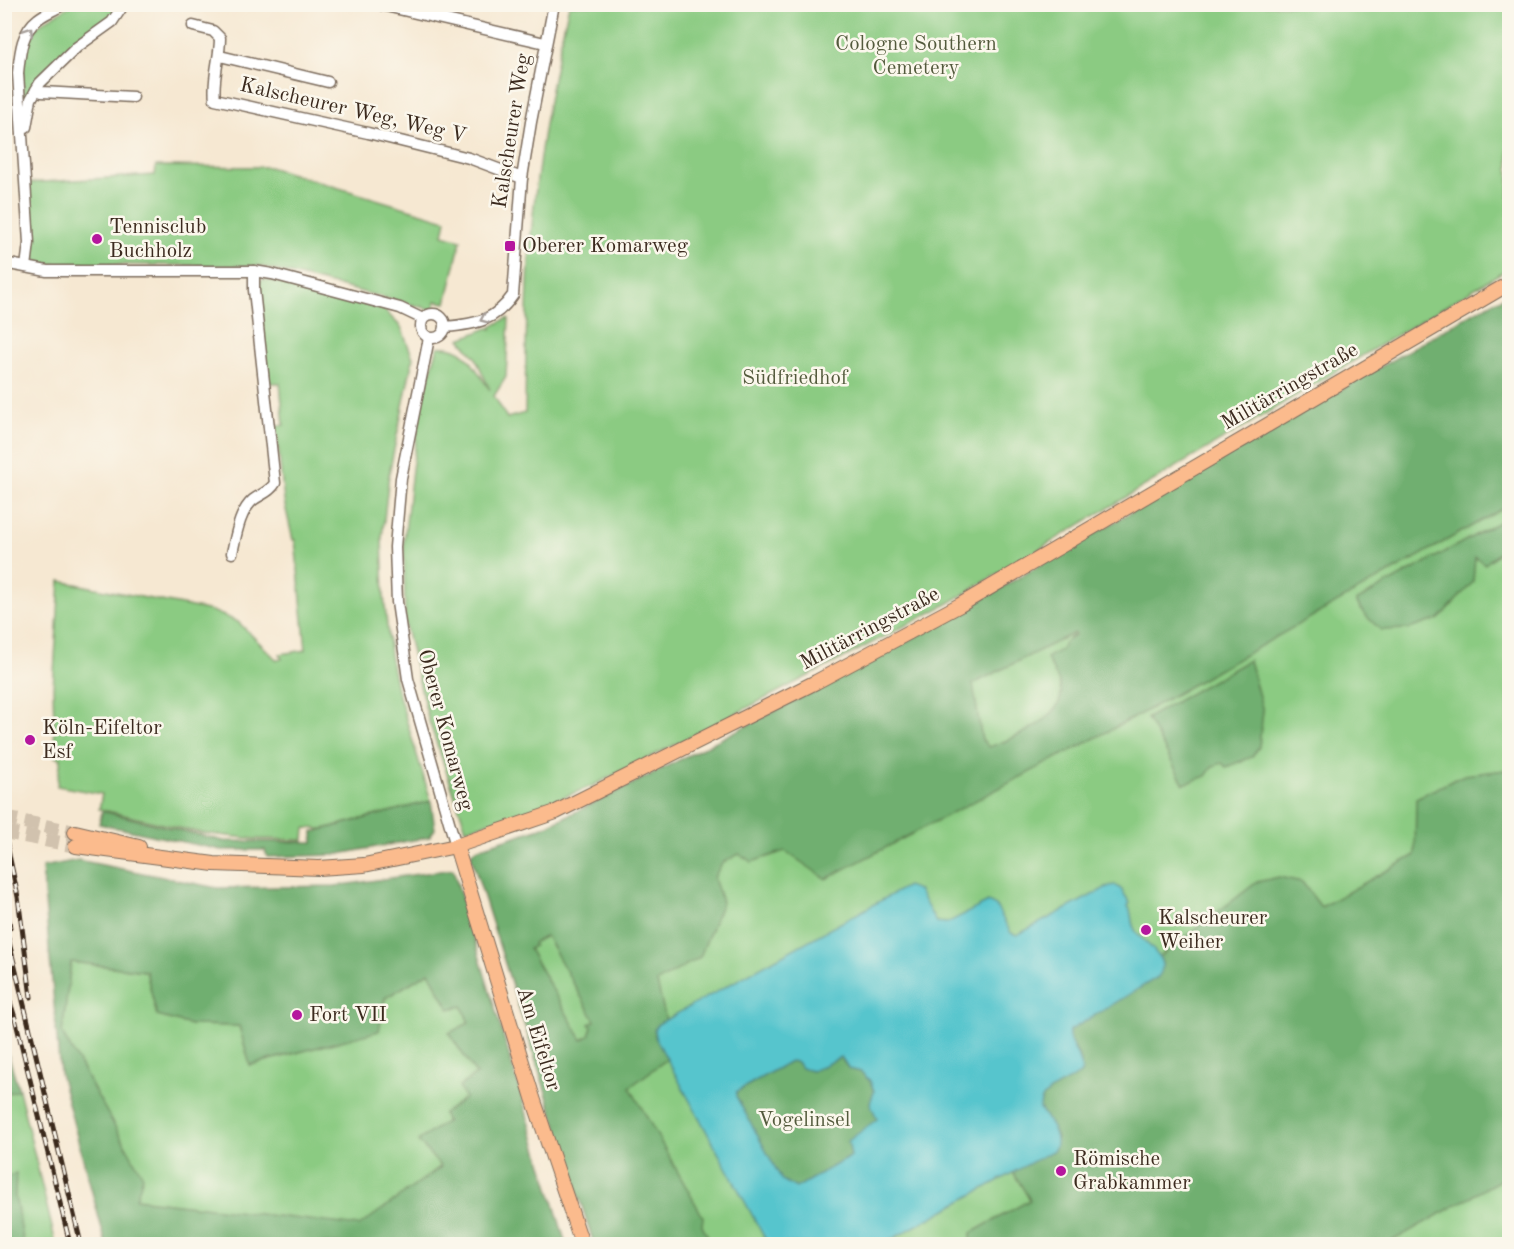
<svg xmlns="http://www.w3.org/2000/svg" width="1514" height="1249" font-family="'Old Standard TT',serif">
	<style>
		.green { fill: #8bcb82; stroke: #637a50; stroke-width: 1.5 }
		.forest { fill: #70af70; stroke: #566c47; stroke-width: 1.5; fill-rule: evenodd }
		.water { fill: #57c5cd; stroke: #497876; stroke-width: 1.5; fill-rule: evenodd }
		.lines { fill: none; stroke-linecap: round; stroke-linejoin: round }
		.major-tunnel { stroke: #d1c2ae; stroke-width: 14; stroke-dasharray: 14 7; stroke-linecap: butt }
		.minor-casing { stroke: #7c6c5d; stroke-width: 13 }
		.major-casing { stroke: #7c6c5d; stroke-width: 16 }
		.minor { stroke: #fff; stroke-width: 10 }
		.major { stroke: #fbbb8d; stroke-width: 14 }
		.rail-casing { stroke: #3b2a1e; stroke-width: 5 }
		.rail { stroke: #fbf7ec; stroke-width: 3; stroke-dasharray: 9; stroke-linecap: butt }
		.oneway { stroke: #a79f9a }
		.poi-dot { fill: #b5179e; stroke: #fbf7ec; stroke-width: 2 }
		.labels { text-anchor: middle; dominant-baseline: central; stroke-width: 5; stroke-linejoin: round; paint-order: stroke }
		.park-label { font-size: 21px; fill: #535a3c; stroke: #fbf7ec }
		.street-label { font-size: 21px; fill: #3b2a1e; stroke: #fbf7ec }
		.poi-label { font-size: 21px; fill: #3b2a1e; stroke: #fbf7ec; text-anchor: start }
	</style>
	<rect width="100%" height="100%" fill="#fbf7ec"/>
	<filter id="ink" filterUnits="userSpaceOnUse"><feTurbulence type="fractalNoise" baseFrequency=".0167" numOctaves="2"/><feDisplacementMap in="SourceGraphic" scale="12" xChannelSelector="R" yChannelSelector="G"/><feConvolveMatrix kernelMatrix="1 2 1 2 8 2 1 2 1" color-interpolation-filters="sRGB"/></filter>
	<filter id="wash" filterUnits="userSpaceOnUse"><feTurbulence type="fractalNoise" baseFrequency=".008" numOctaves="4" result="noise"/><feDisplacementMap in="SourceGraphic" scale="24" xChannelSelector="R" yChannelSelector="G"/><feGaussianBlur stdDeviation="1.35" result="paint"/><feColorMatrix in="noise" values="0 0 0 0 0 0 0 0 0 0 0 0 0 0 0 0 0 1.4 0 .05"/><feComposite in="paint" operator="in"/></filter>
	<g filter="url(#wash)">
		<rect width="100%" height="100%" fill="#f6e8d2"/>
		<g class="green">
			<path d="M 71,5 L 123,5 L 108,23 L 66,52 L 24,110 C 24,82 16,46 39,25 C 49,17 61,12 71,5 Z"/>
			<path d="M 569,5 L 1509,5 L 1509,268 L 949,603 L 712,726 L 592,786 L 530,810 L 466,829 L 428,718 L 405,624 L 404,541 L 412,469 L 422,400 L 438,347 C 468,344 475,370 490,390 L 475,357 L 460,339 L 488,328 L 492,329 L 491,327 L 507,318 L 509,319 L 506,377 L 494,396 L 507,418 L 525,413 C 526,354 526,294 531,235 C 538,157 551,80 569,5 Z"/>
			<polygon points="156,166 269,167 446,220 443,235 461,240 446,303 436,301 434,310 259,266 41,264 33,258 28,183 155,175"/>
			<polygon points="263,279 289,284 384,310 401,327 413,358 389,474 382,538 384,596 390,655 397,689 431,801 323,829 305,828 304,840 255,839 201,833 99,809 102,794 57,786 61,758 55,757 53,688 60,581 212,611 238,622 277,660 282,659 280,654 306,650 295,540 293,540 284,501 276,426 284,425 280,383 269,383 258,283"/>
			<polygon points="1509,294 1509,1244 594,1244 471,856 473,851 479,848 544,827 607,797 785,706 941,623 1480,309"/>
			<polygon points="71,962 146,971 157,1016 191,1025 239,1026 251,1065 378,1031 385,998 429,972 449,1009 462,1006 469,1023 449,1033 476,1074 465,1098 443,1114 447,1120 441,1166 359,1227 135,1199 142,1176 62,1033"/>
			<polygon points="4,1042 19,1090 56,1244 5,1244"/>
		</g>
		<g class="forest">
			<path d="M 1509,294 L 1509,505 L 1137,716 L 826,879 L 785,851 L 752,862 L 739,854 L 722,863 L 714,878 L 722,902 L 700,957 L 657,982 L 666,1020 L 659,1024 L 654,1034 L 667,1059 L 630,1087 L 703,1217 L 702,1225 L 712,1244 L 594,1244 L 471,856 L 473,851 L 479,848 L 544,827 L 607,797 L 785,706 L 941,623 L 1480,309 ZM 1074,633 L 1075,635 C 1066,639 1065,643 1060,650 C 1056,654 1051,653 1047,658 C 1051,669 1061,680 1061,693 C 1061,720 1010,740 989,747 L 982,740 L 973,684 ZM 546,936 L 595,1021 L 589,1024 L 592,1027 L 589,1036 L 582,1040 L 529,949 L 534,946 L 533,943 Z"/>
			<path d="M 1508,517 C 1514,541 1501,552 1485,564 L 1475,557 L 1473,582 L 1439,619 L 1409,629 L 1381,630 L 1364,614 L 1356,601 Z"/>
			<polygon points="1249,660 1263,711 1259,747 1252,757 1226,767 1222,763 1213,766 1206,776 1184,784 1147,718"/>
			<path d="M 1505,770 L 1509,773 L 1509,1175 L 1387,1244 L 971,1244 L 971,1233 L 1030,1200 L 1013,1172 L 1054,1150 L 1057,1137 L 1040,1108 C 1039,1090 1069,1083 1081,1073 C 1081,1068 1082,1063 1080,1058 C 1075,1048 1063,1038 1072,1027 L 1158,977 L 1162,963 L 1159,957 L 1257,882 L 1279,877 L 1302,882 L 1321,907 L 1415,855 L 1416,798 L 1464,775 Z"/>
			<polygon points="431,801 435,829 429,837 334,855 267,857 265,850 221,850 99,824 102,811 224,841 313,842 313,832"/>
			<path d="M 78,860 L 217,888 L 335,886 L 453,869 L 566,1244 L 106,1244 L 60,1073 L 42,867 ZM 71,962 L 146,971 L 157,1016 L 191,1025 L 239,1026 L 250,1065 L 379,1031 L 385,998 L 429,972 L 449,1009 L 462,1006 L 469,1023 L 449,1033 L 476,1074 L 459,1087 L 465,1098 L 443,1114 L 447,1121 L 418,1141 L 441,1167 L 359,1226 L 136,1199 L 143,1176 L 62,1033 Z"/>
			<polygon points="4,1042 19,1090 5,1094 4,1094"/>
			<polygon points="840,1057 849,1069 861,1072 870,1081 874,1091 870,1103 878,1119 850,1150 851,1156 796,1188 782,1181 736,1096 736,1092 790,1061 797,1062 802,1068 812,1071"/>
			<polygon points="16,1173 15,1196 24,1244 5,1244 5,1178"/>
		</g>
		<path class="water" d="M 1115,885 L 1121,889 L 1130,903 L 1128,906 C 1133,913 1130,920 1134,928 C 1140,942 1174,958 1158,977 L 1069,1031 C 1067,1047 1085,1057 1081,1073 C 1069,1083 1039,1090 1040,1108 C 1047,1120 1062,1137 1054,1150 L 883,1244 L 768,1244 L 655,1037 L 654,1030 L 658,1024 L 907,886 L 918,890 L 936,922 L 947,923 L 988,902 L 996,906 L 1011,933 L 1017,935 L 1109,886 ZM 841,1057 L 849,1069 L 861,1072 L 870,1081 L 874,1091 L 870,1103 L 877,1119 L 848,1141 L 851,1156 L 796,1188 L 782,1180 L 736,1096 L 736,1092 L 790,1061 L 797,1062 L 801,1068 L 812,1071 Z"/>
	</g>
	<g filter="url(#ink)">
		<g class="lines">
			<g class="major-tunnel">
				<polyline points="4,818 75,832"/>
				<polyline points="4,832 76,846"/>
			</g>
			<g class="minor-casing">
				<g id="minor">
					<polyline points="377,4 545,43"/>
					<path d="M 193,26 L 213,31 L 220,38 C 220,59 212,79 215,99 L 368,133 L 469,158 L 522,178"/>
					<polyline points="220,56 328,82"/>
					<polyline points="36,90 42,92 133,97"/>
					<polyline points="26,127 31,99 40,83 77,47 112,22 124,4"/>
					<polyline points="4,263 47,271 254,271 272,274 400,308 423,319"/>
					<path d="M 26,267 L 29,243 L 18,73 C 20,54 21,32 38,19 C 45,13 55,10 63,4"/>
					<circle cx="433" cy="326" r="12"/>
					<path d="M 446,327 C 476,324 495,321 513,295 L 522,178 L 531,122 L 554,4"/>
					<polyline points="429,338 401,478 395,547 397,602 408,679 456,846"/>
					<path d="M 232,553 C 236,536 239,512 253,500 C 261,494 270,492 275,483 L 254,290 L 254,271"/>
				</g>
			</g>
			<g class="major-casing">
				<g id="major">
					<polyline points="75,832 139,847"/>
					<polyline points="76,846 214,864 319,868 364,865 456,846 556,812 816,682 960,605 1510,283"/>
					<polyline points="456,846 533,1098 582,1244"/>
				</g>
			</g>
			<use href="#minor" class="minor"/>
			<use href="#major" class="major"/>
			<g class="rail-casing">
				<g id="rail">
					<polyline points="4,831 18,897 31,997"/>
					<polyline points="4,890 10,928"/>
					<polyline points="4,921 81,1244"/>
					<polyline points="4,982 15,1018 70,1244"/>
				</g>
			</g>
			<use href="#rail" class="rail"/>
		</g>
		<defs><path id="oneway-chevron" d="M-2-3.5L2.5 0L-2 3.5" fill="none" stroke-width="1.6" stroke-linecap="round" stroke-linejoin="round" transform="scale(1.5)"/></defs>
		<g class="oneway">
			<use href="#oneway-chevron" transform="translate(29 31) rotate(-57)"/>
			<use href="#oneway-chevron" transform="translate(484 319) rotate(157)"/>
		</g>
	</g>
	<g class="poi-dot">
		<circle cx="97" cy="239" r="6"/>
		<rect x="504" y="240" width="12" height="12" rx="3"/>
		<circle cx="30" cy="740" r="6"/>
		<circle cx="1146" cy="930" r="6"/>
		<circle cx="297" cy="1015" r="6"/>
		<circle cx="1061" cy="1171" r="6"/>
	</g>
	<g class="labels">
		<g class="park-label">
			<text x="916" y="44">Cologne Southern<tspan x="916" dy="24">Cemetery</tspan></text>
			<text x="795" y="378">Südfriedhof</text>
			<text x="804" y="1120">Vogelinsel</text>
		</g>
		<g class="street-label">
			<text transform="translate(353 111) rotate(13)">Kalscheurer Weg, Weg V</text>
			<text transform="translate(512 131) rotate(-81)">Kalscheurer Weg</text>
			<text transform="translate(1290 387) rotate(-30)">Militärringstraße</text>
			<text transform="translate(870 629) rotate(-28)">Militärringstraße</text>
			<text transform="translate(445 730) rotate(75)">Oberer Komarweg</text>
			<text transform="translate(538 1039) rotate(73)">Am Eifeltor</text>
		</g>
		<g class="poi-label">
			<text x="109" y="227">Tennisclub<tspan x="109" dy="24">Buchholz</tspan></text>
			<text x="522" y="246">Oberer Komarweg</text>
			<text x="42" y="728">Köln-Eifeltor<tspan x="42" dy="24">Esf</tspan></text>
			<text x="1158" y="918">Kalscheurer<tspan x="1158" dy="24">Weiher</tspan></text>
			<text x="309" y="1015">Fort VII</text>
			<text x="1073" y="1159">Römische<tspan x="1073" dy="24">Grabkammer</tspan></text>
		</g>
	</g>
	<rect width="1514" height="1249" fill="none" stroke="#fbf7ec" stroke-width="24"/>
</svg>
